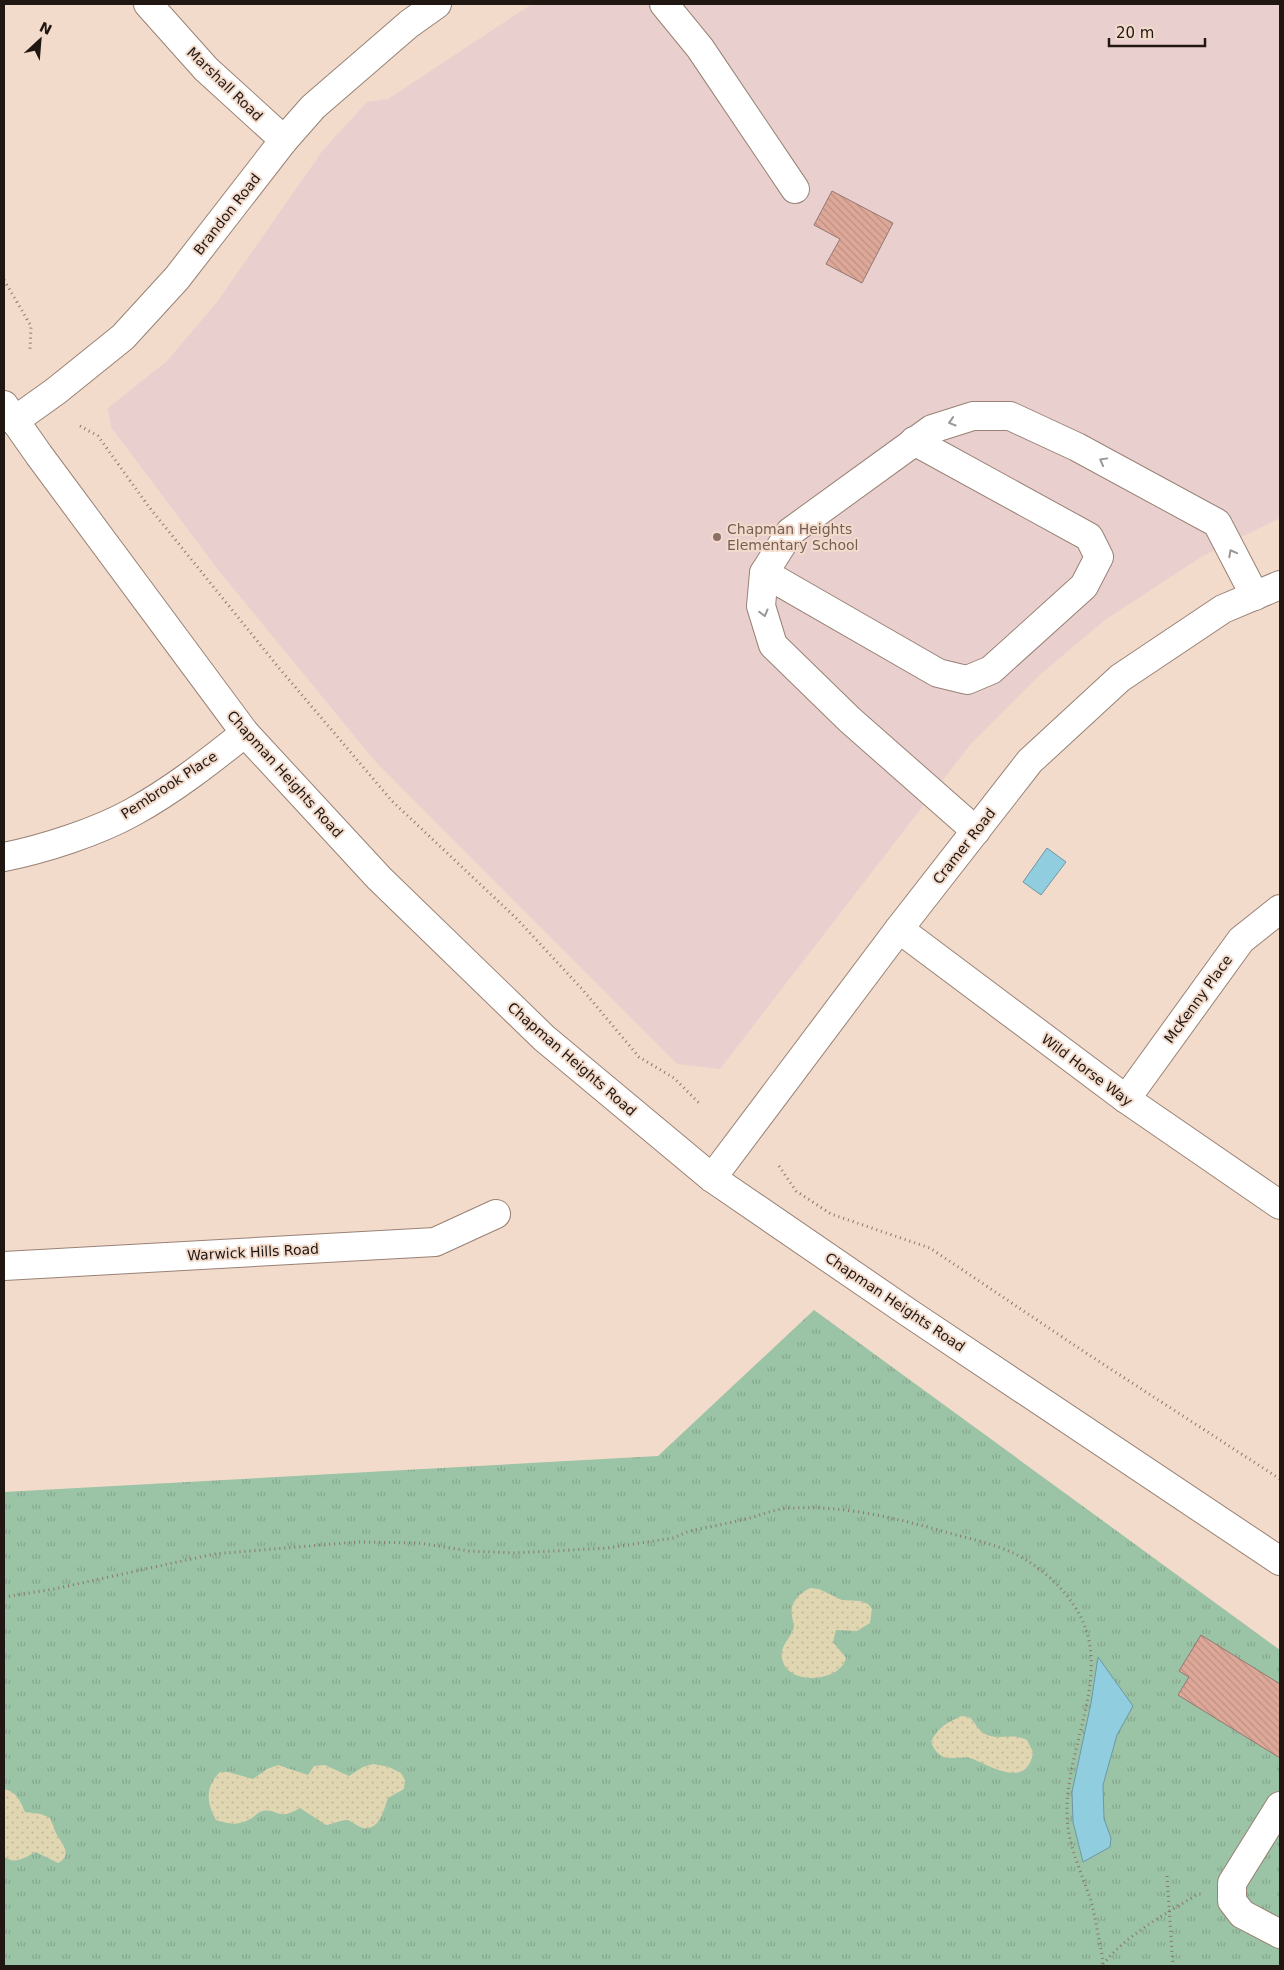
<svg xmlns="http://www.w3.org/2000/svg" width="1284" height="1970" font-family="'DejaVu Sans',sans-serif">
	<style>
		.education { fill: #eacfcf }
		.grass { fill: url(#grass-tufts) }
		.sand { fill: url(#sand-dots) }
		.water { fill: #90cedf; stroke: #6e97a2 }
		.building { fill: url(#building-back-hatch); stroke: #927871 }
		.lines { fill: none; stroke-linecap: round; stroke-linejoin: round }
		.minor-casing { stroke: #988275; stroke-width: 30 }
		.path { stroke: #88786e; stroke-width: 3; stroke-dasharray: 1 4; stroke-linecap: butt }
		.minor { stroke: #fff; stroke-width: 28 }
		.oneway { stroke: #9b9794 }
		.education-dot { fill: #8d6e63; stroke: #f3dbcc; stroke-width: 2 }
		.labels { text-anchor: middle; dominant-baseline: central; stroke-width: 4; stroke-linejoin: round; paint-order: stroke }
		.street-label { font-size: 14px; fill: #201712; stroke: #f3dbcc }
		.education-label { font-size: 14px; fill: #785e54; stroke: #f3dbcc; text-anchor: start }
	</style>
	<defs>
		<pattern id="grass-tufts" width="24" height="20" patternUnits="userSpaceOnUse" patternTransform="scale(1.25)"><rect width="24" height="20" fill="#9bc3a5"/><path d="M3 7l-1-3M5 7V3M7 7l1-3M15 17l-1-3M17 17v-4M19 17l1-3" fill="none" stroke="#85a78d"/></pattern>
		<pattern id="sand-dots" width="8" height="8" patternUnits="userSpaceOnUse" patternTransform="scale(1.25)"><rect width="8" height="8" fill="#e0d7b2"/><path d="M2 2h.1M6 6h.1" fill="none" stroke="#c0b898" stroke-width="1.8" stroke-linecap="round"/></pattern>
		<pattern id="building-back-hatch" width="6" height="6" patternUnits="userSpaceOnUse" patternTransform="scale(1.25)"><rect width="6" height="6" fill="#dea899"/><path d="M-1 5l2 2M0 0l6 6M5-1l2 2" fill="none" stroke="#be9083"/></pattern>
	</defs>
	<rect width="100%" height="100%" fill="#f3dbcc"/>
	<polygon class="education" points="532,4 1280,4 1280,518 1201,557 1105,620 1042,673 970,745 720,1069 677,1064 375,761 219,571 111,427 108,408 167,361 217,302 323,150 367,102 388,99"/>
	<polygon class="grass" points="814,1310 1280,1650 1280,1966 4,1966 4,1492 658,1456"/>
	<g class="sand">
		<path d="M 810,1588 L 819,1589 L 842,1600 L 860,1601 L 868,1604 L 872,1609 L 870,1623 L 857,1631 L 836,1630 L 833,1642 L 846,1658 C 840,1683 786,1686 782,1658 C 780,1644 792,1638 794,1626 C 794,1623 792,1619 792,1615 C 790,1602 800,1593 810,1588 Z"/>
		<path d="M 961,1716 L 969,1717 C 976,1722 977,1730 985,1734 C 998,1741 1012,1732 1027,1740 L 1033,1752 C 1028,1789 992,1767 973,1759 C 958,1753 941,1768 931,1742 C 938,1727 947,1723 961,1716 Z"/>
		<path d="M 373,1764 L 389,1767 L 401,1773 L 405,1780 L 404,1789 L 388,1798 C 384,1809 380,1831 363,1828 C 357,1827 352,1820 345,1820 C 339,1821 333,1824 326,1825 L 300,1808 C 277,1822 278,1808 263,1811 C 257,1812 255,1817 250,1819 C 238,1826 228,1824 216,1820 C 206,1802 205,1787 220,1772 L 228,1772 L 253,1779 L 267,1769 L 278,1765 L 308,1775 L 314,1766 L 325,1765 L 349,1776 L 363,1767 Z"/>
		<path d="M 4,1789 C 16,1791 21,1802 25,1812 L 41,1814 L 50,1818 C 53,1823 53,1828 56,1833 C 61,1843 74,1855 58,1863 L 36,1852 C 25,1857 16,1865 4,1857 Z"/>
	</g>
	<g class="water">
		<polygon points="1047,848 1066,862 1041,895 1023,882"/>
		<polygon points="1098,1657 1133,1706 1117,1735 1103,1785 1104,1819 1111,1838 1110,1847 1083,1862 1073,1822 1072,1792 1091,1703"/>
	</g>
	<g class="building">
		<polygon points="832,191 893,223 862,283 826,264 840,239 814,225"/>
		<polygon points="1201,1635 1280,1684 1280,1758 1178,1695 1189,1677 1179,1671"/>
	</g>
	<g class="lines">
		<g class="minor-casing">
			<g id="minor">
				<polyline points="148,4 206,69 284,140"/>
				<polyline points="664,4 700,48 795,189"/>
				<polyline points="4,405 39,455 245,733 379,878 544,1038 712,1178 909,1313 1280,1561"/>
				<polyline points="14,421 56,391 123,337 177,278 284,140 313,107 409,24 437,4"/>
				<polyline points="764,573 938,673 967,680 991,670 1084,586 1099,557 1089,537 914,441"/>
				<polyline points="976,831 850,720 773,645 761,606 764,573 790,532 932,429 973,416 1010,416 1077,447 1217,523 1255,596"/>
				<path d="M 4,857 C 44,849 97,832 133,812 C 173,790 210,761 245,733"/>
				<polyline points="899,929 1126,1099 1280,1205"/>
				<polyline points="1126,1099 1241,940 1280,909"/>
				<polyline points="712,1178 899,929 1030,761 1120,678 1223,609 1280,585"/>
				<polyline points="4,1266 435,1242 496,1214"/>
				<polyline points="1280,1806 1232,1883 1232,1901 1242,1914 1280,1934"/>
			</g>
		</g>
		<g class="path">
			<polyline points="4,280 31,326 30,349"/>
			<polyline points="80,426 98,436 149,507 279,668 392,801 516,918 582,989 639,1057 674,1078 700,1104"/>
			<polyline points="779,1166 796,1191 831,1214 930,1248 1086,1353 1280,1479"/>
			<path d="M 4,1597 L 54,1589 L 214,1554 L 357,1542 L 419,1543 L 469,1551 L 516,1553 L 608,1548 L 673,1538 L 689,1531 C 709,1527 730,1523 750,1518 C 764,1514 778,1508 792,1508 C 847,1505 904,1520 956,1535 C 980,1541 1005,1547 1026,1560 C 1056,1578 1085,1610 1090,1646 C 1098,1699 1066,1758 1067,1813 C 1067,1847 1084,1876 1093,1908 C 1095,1918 1097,1929 1099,1939 C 1100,1948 1104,1958 1102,1966"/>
			<polyline points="1167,1876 1173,1966"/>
			<path d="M 1103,1964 C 1128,1934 1165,1914 1198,1894 L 1202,1894"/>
		</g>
		<use href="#minor" class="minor"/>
	</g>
	<defs><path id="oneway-chevron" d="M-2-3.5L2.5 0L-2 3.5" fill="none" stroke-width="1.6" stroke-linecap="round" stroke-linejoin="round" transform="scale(1.25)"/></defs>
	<g class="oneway">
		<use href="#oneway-chevron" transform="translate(952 422) rotate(163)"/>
		<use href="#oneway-chevron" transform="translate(1103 461) rotate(-151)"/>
		<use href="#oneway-chevron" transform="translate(1232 553) rotate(-118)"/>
		<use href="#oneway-chevron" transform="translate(764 613) rotate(75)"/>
	</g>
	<circle class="education-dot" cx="717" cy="537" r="5"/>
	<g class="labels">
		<g class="street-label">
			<text transform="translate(225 84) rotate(44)">Marshall Road</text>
			<text transform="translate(227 214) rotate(-52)">Brandon Road</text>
			<text transform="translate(285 774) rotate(48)">Chapman Heights Road</text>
			<text transform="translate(169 785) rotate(-33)">Pembrook Place</text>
			<text transform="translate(964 846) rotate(-52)">Cramer Road</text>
			<text transform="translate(1198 999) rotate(-54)">McKenny Place</text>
			<text transform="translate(572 1059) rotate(41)">Chapman Heights Road</text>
			<text transform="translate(1087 1070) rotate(37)">Wild Horse Way</text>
			<text transform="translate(253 1252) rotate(-3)">Warwick Hills Road</text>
			<text transform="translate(895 1302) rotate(34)">Chapman Heights Road</text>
		</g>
		<g class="education-label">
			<text x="727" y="529">Chapman Heights<tspan x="727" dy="16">Elementary School</tspan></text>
		</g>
	</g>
	<rect width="1284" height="1970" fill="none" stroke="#201712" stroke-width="10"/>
	<g transform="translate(40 40) rotate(26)" stroke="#f3dbcc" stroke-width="4" paint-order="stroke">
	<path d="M0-4L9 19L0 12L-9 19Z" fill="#201712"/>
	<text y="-8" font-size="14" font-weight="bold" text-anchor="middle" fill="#201712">N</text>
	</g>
	<path d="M1109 38v8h96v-8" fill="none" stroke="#201712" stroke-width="2.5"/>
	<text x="1116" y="38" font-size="15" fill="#201712" stroke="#f3dbcc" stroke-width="4" paint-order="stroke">20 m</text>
</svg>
